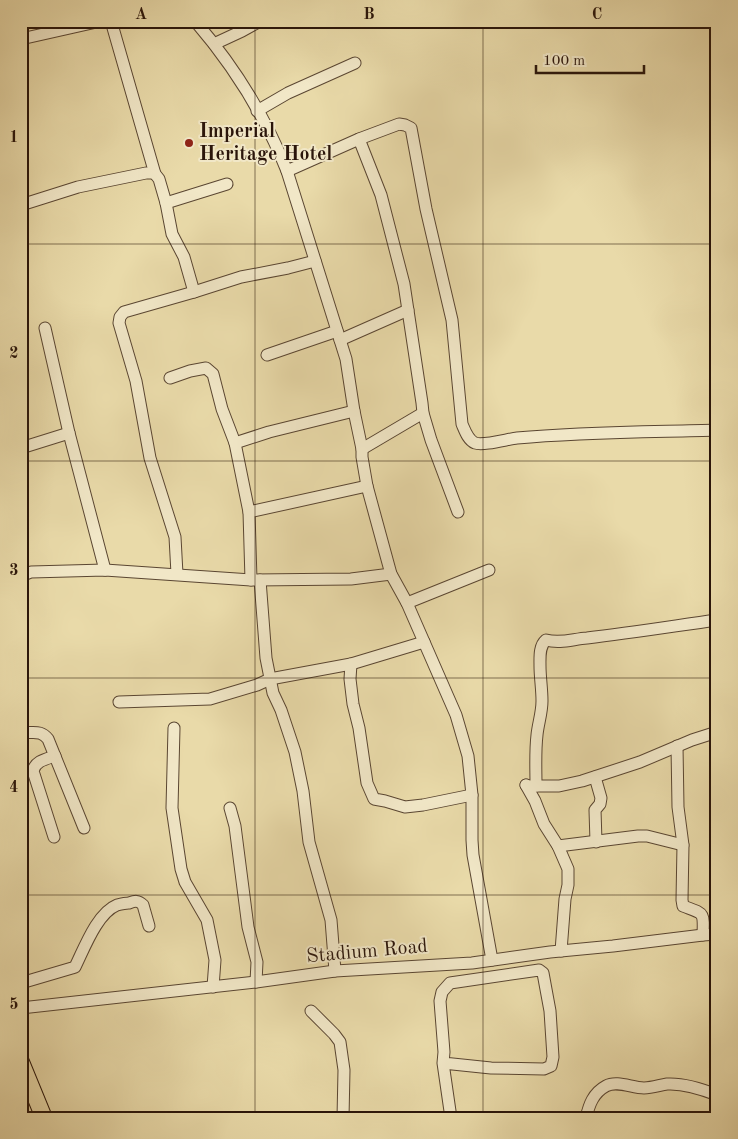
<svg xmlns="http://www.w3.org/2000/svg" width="738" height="1139" font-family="'Old Standard TT',serif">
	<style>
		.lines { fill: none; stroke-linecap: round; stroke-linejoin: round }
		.minor-casing { stroke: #5a4632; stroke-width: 13 }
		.highway-casing { stroke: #2a150a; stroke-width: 18 }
		.minor { stroke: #f1e7c7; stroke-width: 11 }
		.highway { stroke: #e9daa9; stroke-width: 16 }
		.grid { fill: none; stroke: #2a150a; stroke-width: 1; stroke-opacity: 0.55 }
		.poi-dot { fill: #8f2418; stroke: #f1e7c7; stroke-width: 2 }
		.labels { text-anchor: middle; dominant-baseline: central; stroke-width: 4; stroke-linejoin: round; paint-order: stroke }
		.poi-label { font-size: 20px; font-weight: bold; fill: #2a150a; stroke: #f1e7c7; text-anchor: start }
		.street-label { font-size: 20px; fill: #2a150a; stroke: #f1e7c7 }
		.neatline { fill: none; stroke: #2a150a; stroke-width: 2 }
		.grid-label { font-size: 16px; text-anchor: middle; font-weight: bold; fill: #2a150a }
	</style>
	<rect width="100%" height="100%" fill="#e9daa9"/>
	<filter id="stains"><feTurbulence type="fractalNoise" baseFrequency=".004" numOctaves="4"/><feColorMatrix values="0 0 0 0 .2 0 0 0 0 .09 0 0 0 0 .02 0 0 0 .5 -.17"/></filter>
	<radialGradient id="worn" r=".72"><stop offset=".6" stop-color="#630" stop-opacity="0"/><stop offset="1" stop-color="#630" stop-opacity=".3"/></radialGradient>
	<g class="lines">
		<g class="minor-casing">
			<g id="minor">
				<polyline points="111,21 155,174"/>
				<path d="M 195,21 C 233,65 265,116 287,171 L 346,359 L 354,411 L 362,449 L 362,457 L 367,486 L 391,574 L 407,603 L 456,715 L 468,756 L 472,795 L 472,840 L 473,855 L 492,960"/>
				<polyline points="21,39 101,21"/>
				<polyline points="214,44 242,31 260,21"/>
				<polyline points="257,111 288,93 355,63"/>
				<polyline points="359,139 381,195 404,284 422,403 423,413 431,440 458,512"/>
				<path d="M 287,171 L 359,139 L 399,124 L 405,125 L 411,128 L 426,209 L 452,320 L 462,424 C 465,431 468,440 475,443 C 483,446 508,439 517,438 C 583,432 650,432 717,430"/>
				<polyline points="166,203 227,184"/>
				<polyline points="21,205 78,187 146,173 152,173 155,174 159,179 166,203 172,234 184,257 194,292"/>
				<polyline points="45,328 69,433 105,570"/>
				<polyline points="340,340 408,310"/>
				<polyline points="267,355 337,331"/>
				<polyline points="170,378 190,371 206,368 213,374 222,409 235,443 249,512 251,580"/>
				<polyline points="235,443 269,432 354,411"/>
				<polyline points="21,448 69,433"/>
				<polyline points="362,449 423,413"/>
				<polyline points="249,512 367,486"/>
				<polyline points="177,574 175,537 150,458 136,381 119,323 120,317 124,312 194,292 241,277 288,268 315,261"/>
				<polyline points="21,576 31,572 105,570 251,580 351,579 391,574"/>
				<polyline points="260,580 266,658 273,693 281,710 295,752 303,791 309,842 331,920 335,971"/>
				<polyline points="407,603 489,570"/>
				<polyline points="351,664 350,679 353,704 359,728 367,783 374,799 385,801 405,807 423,805 472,795"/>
				<polyline points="119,702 210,699 257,685 270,679 351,664 424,642"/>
				<polyline points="174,728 172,808 181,869 185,882 207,920 215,960 213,987"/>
				<path d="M 21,732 C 33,734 40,729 48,739 L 84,828"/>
				<path d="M 677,746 L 678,807 L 683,845 L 682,900 L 683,906 C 704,914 704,911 703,935"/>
				<polyline points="595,777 601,798 600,804 595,810 596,842"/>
				<polyline points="526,785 529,786 559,786 582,781 640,762 692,740 717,732"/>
				<polyline points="526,785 535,801 544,824 558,846 568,869 568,885 565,899 561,951"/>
				<path d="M 536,786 C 536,769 535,752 537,735 C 538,724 542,713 542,701 C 542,689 540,677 540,666 C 540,657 539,646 546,640 C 560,644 573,639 587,638 C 631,633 674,626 717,620"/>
				<polyline points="230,808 235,826 248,927 257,962 256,982"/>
				<path d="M 54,837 L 33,771 C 35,761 46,759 55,756"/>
				<polyline points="558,846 638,836 647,836 683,845"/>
				<path d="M 21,983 L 72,968 L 75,967 C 84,949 97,913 117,905 C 121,904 125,903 129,903 C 135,901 138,900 143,905 L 149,926"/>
				<polyline points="21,1008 256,982 335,971 472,963 550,952 613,946 703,935 717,934"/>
				<polyline points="311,1011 334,1034 340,1042 344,1070 343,1118"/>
				<polyline points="443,1063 491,1068 544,1069 551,1066 553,1057 550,1011 543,973 539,970 450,983 442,992 440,1001 444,1052 443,1063 451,1118"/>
				<path d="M 586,1118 C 589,1105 593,1093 606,1086 C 617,1080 632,1088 644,1088 C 652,1088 660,1085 667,1084 C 684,1083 702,1089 717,1095"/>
			</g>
		</g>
		<g class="highway-casing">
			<polyline id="highway" points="21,1062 44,1118"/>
		</g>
		<use href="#minor" class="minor"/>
		<use href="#highway" class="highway"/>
	</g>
	<path class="grid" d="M 255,21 L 255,1118M 483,21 L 483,1118M 21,244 L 717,244M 21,461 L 717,461M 21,678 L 717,678M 21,895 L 717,895"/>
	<circle class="poi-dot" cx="189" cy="143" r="5"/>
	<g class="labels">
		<g class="poi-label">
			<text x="199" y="132">Imperial<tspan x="199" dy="23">Heritage Hotel</tspan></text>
		</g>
		<g class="street-label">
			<text transform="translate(367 952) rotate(-5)">Stadium Road</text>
		</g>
	</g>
	<rect width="738" height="1139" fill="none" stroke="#e9daa9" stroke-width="55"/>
	<path d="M536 65v8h108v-8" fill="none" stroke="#2a150a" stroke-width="2.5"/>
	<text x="543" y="65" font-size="15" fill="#2a150a" stroke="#f1e7c7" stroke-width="4" paint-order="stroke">100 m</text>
	<rect x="28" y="28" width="682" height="1084" class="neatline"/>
	<g class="grid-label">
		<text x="141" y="19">A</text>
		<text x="369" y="19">B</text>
		<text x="597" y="19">C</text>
		<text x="14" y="142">1</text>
		<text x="14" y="358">2</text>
		<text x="14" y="575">3</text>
		<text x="14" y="792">4</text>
		<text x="14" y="1009">5</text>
	</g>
	<rect width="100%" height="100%" filter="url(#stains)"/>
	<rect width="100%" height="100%" fill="url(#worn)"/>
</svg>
